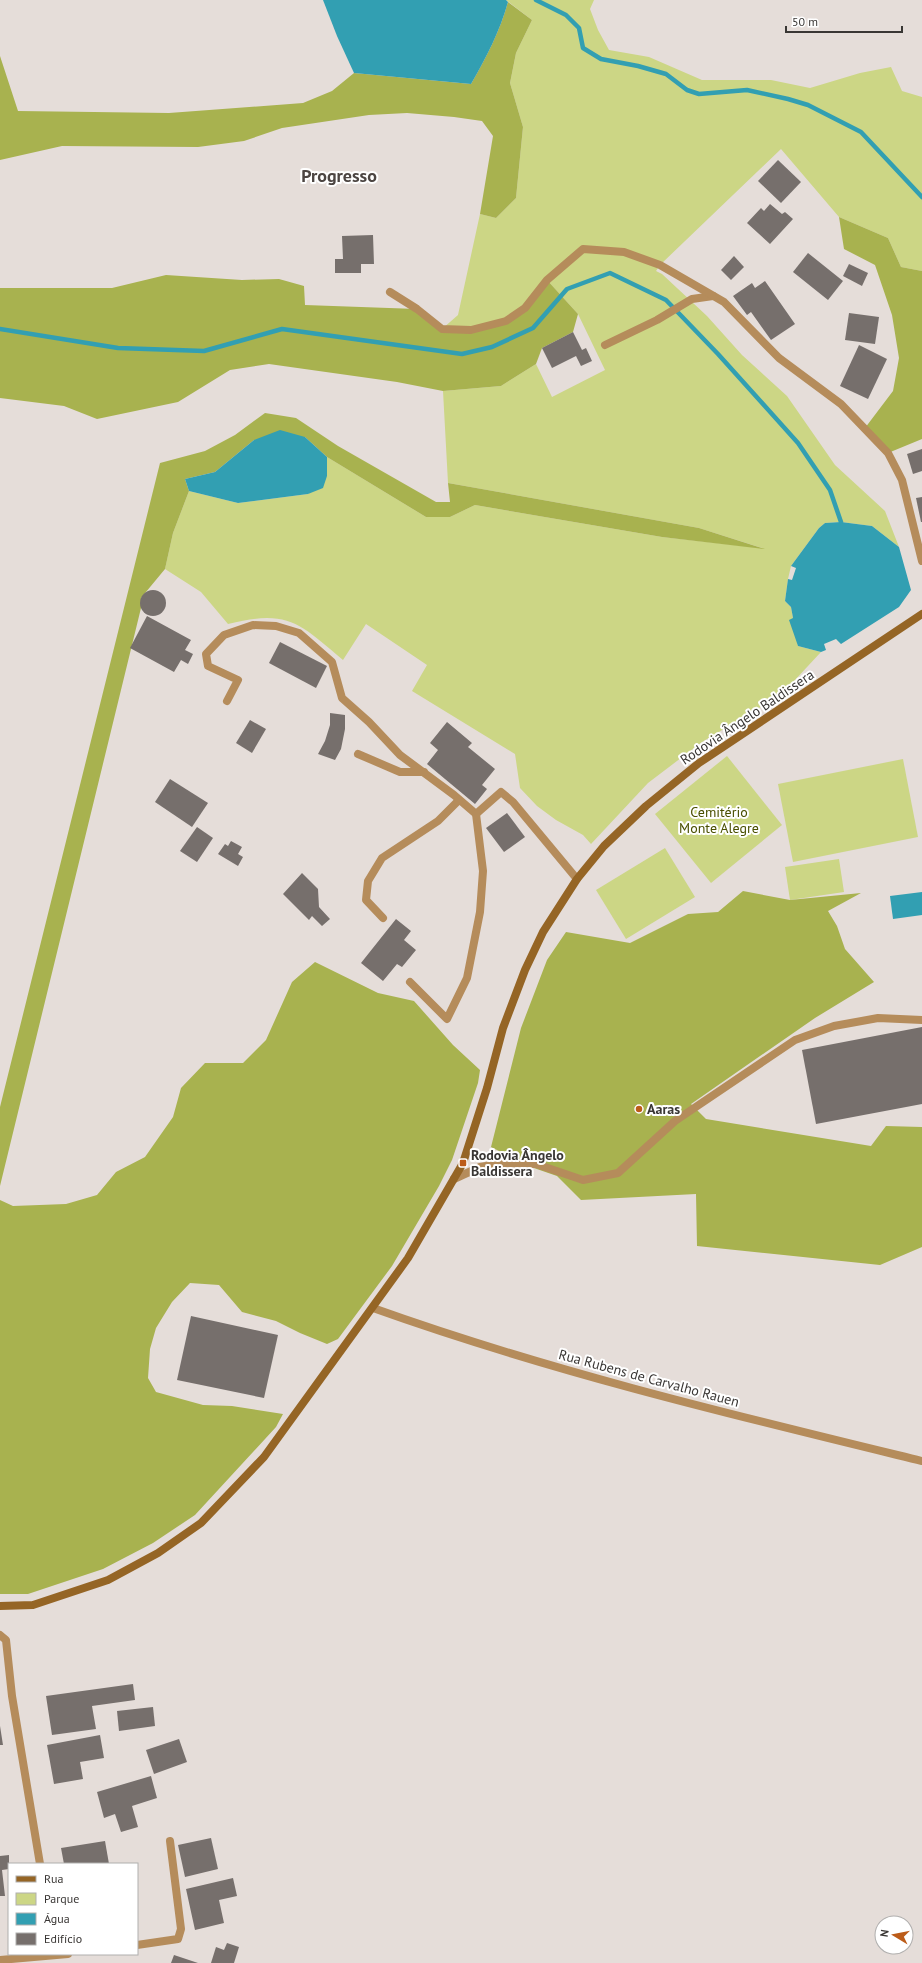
<svg xmlns="http://www.w3.org/2000/svg" width="922" height="1963" font-family="'PT Sans',sans-serif">
	<style>
		.green { fill: #ccd685 }
		.forest { fill: #a8b24f }
		.water { fill: #329fb2 }
		.lines { fill: none; stroke-linecap: round; stroke-linejoin: round }
		.stream { stroke: #329fb2; stroke-width: 4.5 }
		.building { fill: #766f6c }
		.lane { stroke: #b58c5b; stroke-width: 8 }
		.street { stroke: #b58c5b; stroke-width: 8 }
		.secondary { stroke: #956525; stroke-width: 8 }
		.poi-dot { fill: #bc5c19; stroke: #fff; stroke-width: 1.5 }
		.labels { text-anchor: middle; dominant-baseline: central; stroke-width: 4; stroke-linejoin: round; paint-order: stroke }
		.street-label { font-size: 14px; fill: #393634; stroke: #fff }
		.park-label { font-size: 14px; fill: #4a4f00; stroke: #fff }
		.poi-label { font-size: 14px; font-weight: bold; fill: #393634; stroke: #fff; text-anchor: start }
		.district-label { font-size: 18px; font-weight: bold; fill: #4c4542; stroke: #fff }
	</style>
	<rect width="100%" height="100%" fill="#e5ddd9"/>
	<g class="green">
		<path d="M 506,0 L 594,0 L 590,9 L 598,30 L 609,50 L 649,57 L 702,80 L 771,80 L 810,88 L 860,73 L 891,67 L 902,91 L 922,97 L 922,271 L 901,267 L 888,238 L 839,217 L 781,149 L 660,265 L 656,271 L 662,274 L 707,316 L 742,355 L 787,396 L 835,465 L 885,511 L 899,547 L 872,526 L 841,522 L 825,523 L 819,528 L 791,566 L 788,579 L 785,601 L 791,607 L 798,646 L 821,652 L 781,695 L 702,742 L 648,783 L 591,844 L 583,835 L 556,820 L 537,806 L 520,788 L 515,754 L 412,691 L 427,665 L 366,624 L 343,660 C 299,623 288,609 228,624 L 201,592 L 165,569 L 173,533 L 189,491 L 238,503 L 308,494 L 327,476 L 327,457 L 426,517 L 450,517 L 475,505 L 662,537 L 762,548 L 699,528 L 448,483 L 443,391 L 501,386 L 536,364 L 552,397 L 605,370 L 578,314 L 547,280 L 525,308 L 506,321 L 471,330 L 442,329 L 458,315 L 480,214 L 496,218 L 516,198 L 523,127 L 510,83 L 516,53 L 532,20 Z"/>
		<polygon points="727,756 782,825 711,883 655,814"/>
		<polygon points="903,759 918,837 793,862 778,784"/>
		<polygon points="665,848 695,897 626,939 596,890"/>
		<polygon points="839,859 844,892 790,900 785,867"/>
	</g>
	<g class="forest">
		<path d="M 508,2 L 532,20 L 516,53 L 510,83 L 523,127 L 516,198 L 496,218 L 480,214 L 493,136 L 482,121 L 454,117 L 407,113 L 369,115 L 282,128 L 244,141 L 198,147 L 62,146 L 0,160 L 0,56 L 18,111 L 169,113 L 303,103 L 332,91 L 354,73 L 471,84 C 486,58 500,31 508,2 Z"/>
		<polygon points="839,217 888,238 901,267 922,271 922,439 888,453 865,428 893,391 899,358 892,315 875,265 844,249"/>
		<polygon points="166,275 242,280 279,279 304,286 305,305 417,309 442,329 471,330 506,321 525,308 547,280 578,314 573,332 542,348 536,364 501,386 443,391 397,382 269,364 230,370 178,402 97,419 64,406 0,398 0,288 112,288"/>
		<polygon points="265,413 296,418 338,446 436,502 450,502 448,483 699,528 765,549 662,537 475,505 450,517 426,517 327,457 305,437 254,440 215,472 185,479 189,491 173,533 165,569 141,598 141,608 0,1186 0,1107 160,463 205,451 235,435"/>
		<polygon points="743,891 790,900 861,893 828,911 837,926 845,949 874,982 815,1018 691,1104 706,1119 871,1146 886,1126 922,1127 922,1247 880,1265 697,1246 696,1194 581,1200 557,1176 531,1167 491,1147 521,1028 547,960 566,932 630,943 688,914 718,912"/>
		<polygon points="315,962 378,993 414,1001 453,1045 480,1070 478,1083 452,1160 439,1186 392,1266 338,1339 327,1344 300,1333 276,1321 242,1312 219,1285 190,1283 172,1302 156,1328 150,1349 148,1378 156,1392 203,1405 232,1406 283,1414 276,1427 195,1515 153,1543 103,1569 28,1594 0,1594 0,1200 13,1206 66,1204 97,1195 116,1172 145,1157 173,1117 181,1088 205,1063 243,1063 266,1040 292,982"/>
	</g>
	<g class="water">
		<path d="M 323,0 L 506,0 L 508,2 C 500,31 486,58 471,84 L 354,73 L 337,36 Z"/>
		<polygon points="280,430 305,437 327,457 327,476 323,488 308,494 238,503 189,491 185,479 215,472 254,440"/>
		<polygon points="841,522 872,526 899,547 911,590 899,607 841,644 836,639 824,644 826,650 821,652 798,646 789,620 793,618 791,607 785,601 788,579 792,580 796,568 791,566 819,528 825,523"/>
		<polygon points="922,892 922,915 893,919 890,896"/>
	</g>
	<g class="lines">
		<g class="stream">
			<polyline points="536,0 566,15 579,28 583,48 601,59 638,66 666,74 687,90 699,94 747,90 788,99 808,105 861,132 922,197"/>
			<polyline points="0,329 118,348 204,351 282,329 462,354 492,347 533,328 567,289 610,273 666,300 718,354 798,443 830,490 841,522"/>
		</g>
	</g>
	<g class="building">
		<polygon points="778,160 801,182 781,203 758,181"/>
		<polygon points="770,204 782,214 785,212 793,219 770,244 747,223 761,208 764,211"/>
		<polygon points="373,235 374,264 361,264 361,273 335,273 335,259 343,259 342,236"/>
		<polygon points="808,253 843,281 828,300 793,272"/>
		<polygon points="734,256 744,267 731,280 721,270"/>
		<polygon points="849,264 868,273 862,286 843,276"/>
		<polygon points="765,281 795,324 771,340 751,312 747,315 733,296 752,283 755,288"/>
		<polygon points="849,313 879,317 875,344 845,340"/>
		<polygon points="573,332 582,350 586,348 592,361 581,366 576,356 552,368 542,348"/>
		<polygon points="859,345 887,359 868,399 840,386"/>
		<polygon points="922,449 922,471 913,474 907,454"/>
		<polygon points="922,497 922,522 921,522 916,498"/>
		<circle cx="153" cy="603" r="13"/>
		<polygon points="147,616 191,640 185,650 193,654 188,664 181,660 174,672 130,648"/>
		<polygon points="280,642 327,666 316,688 269,663"/>
		<polygon points="330,713 345,715 345,729 341,749 335,760 318,754 325,741 330,725"/>
		<polygon points="250,720 266,729 252,753 236,743"/>
		<polygon points="447,722 472,743 468,747 495,769 482,785 487,789 475,804 427,764 438,750 430,743"/>
		<polygon points="170,779 208,803 192,827 155,802"/>
		<polygon points="507,813 525,837 504,852 486,828"/>
		<polygon points="197,827 213,838 197,862 180,851"/>
		<polygon points="231,841 242,847 238,854 243,857 238,866 218,854 225,844 228,846"/>
		<polygon points="302,873 318,889 319,907 330,919 322,926 312,916 309,920 283,894"/>
		<polygon points="396,919 411,931 404,940 416,950 402,967 397,964 383,981 361,963"/>
		<polygon points="922,1027 922,1104 816,1124 802,1050"/>
		<polygon points="191,1316 278,1335 264,1398 177,1380"/>
		<polygon points="133,1684 135,1700 92,1706 96,1729 52,1735 46,1696"/>
		<polygon points="153,1707 155,1726 119,1731 117,1711"/>
		<polygon points="0,1726 3,1745 0,1745"/>
		<polygon points="100,1735 104,1758 80,1762 83,1779 54,1784 47,1745"/>
		<polygon points="179,1739 187,1762 154,1774 146,1750"/>
		<polygon points="151,1776 157,1798 132,1806 138,1827 121,1832 115,1814 104,1818 97,1792"/>
		<polygon points="211,1838 218,1869 185,1877 178,1845"/>
		<polygon points="105,1841 109,1864 64,1864 61,1848"/>
		<polygon points="9,1855 9,1869 2,1870 5,1896 0,1896 0,1856"/>
		<polygon points="233,1878 237,1896 219,1900 224,1923 195,1930 186,1889"/>
		<polygon points="227,1943 239,1947 234,1963 211,1963 216,1947 224,1950"/>
		<polygon points="174,1955 198,1963 171,1963"/>
	</g>
	<g class="lines">
		<g class="lane">
			<polyline points="605,345 657,320 692,299 713,296"/>
			<polyline points="227,701 238,680 208,666 206,654 224,635 253,625 276,626 299,633 332,662 342,698 369,722 400,755 454,795 476,814 501,792 513,802 577,879"/>
			<polyline points="358,754 400,772 424,772"/>
			<polyline points="383,918 366,900 368,881 382,858 438,821 459,800"/>
			<polyline points="410,982 447,1019 467,978 480,912 483,871 476,814"/>
			<polyline points="454,1179 480,1167 503,1163 536,1164 583,1180 618,1173 675,1121 795,1040 834,1026 878,1018 922,1020"/>
		</g>
		<g class="street">
			<polyline points="390,292 417,309 442,329 471,330 506,321 525,308 547,280 583,249 624,252 660,265 724,302 779,358 841,404 888,453 902,480 922,561"/>
			<path d="M 373,1308 C 552,1372 737,1416 922,1461"/>
			<polyline points="0,1635 6,1640 12,1696 40,1864"/>
			<polyline points="137,1945 178,1939 181,1929 170,1841"/>
			<polyline points="0,1960 68,1954"/>
		</g>
		<polyline class="secondary" points="0,1606 33,1605 108,1580 158,1553 201,1523 264,1457 408,1258 463,1163 487,1088 503,1028 525,970 543,932 577,879 604,846 646,806 699,763 922,614"/>
	</g>
	<g class="poi-dot">
		<circle cx="639" cy="1109" r="4"/>
		<rect x="459" y="1159" width="8" height="8" rx="2"/>
	</g>
	<g class="labels">
		<g class="street-label">
			<text transform="translate(747 717) rotate(-34)">Rodovia Ângelo Baldissera</text>
			<text transform="translate(649 1378) rotate(15)">Rua Rubens de Carvalho Rauen</text>
		</g>
		<g class="park-label">
			<text x="719" y="812">Cemitério<tspan x="719" dy="16">Monte Alegre</tspan></text>
		</g>
		<g class="poi-label">
			<text x="647" y="1109">Aaras</text>
			<text x="471" y="1155">Rodovia Ângelo<tspan x="471" dy="16">Baldissera</tspan></text>
		</g>
		<g class="district-label">
			<text x="339" y="175">Progresso</text>
		</g>
	</g>
	<rect x="8" y="1863" width="130" height="92" fill="#ffffff" stroke="#b0afae"/>
	<rect x="16" y="1876" width="20" height="6" fill="#956525" stroke="#b0afae"/>
	<text x="44" y="1883" font-size="12" fill="#393634">Rua</text>
	<rect x="16" y="1893" width="20" height="12" fill="#ccd685" stroke="#b0afae"/>
	<text x="44" y="1903" font-size="12" fill="#393634">Parque</text>
	<rect x="16" y="1913" width="20" height="12" fill="#329fb2" stroke="#b0afae"/>
	<text x="44" y="1923" font-size="12" fill="#393634">Água</text>
	<rect x="16" y="1933" width="20" height="12" fill="#766f6c" stroke="#b0afae"/>
	<text x="44" y="1943" font-size="12" fill="#393634">Edifício</text>
	<g transform="translate(894 1935) rotate(280)"><circle r="19" fill="#ffffff" stroke="#b0afae"/>
	<path d="M0-3L7 15L0 10L-7 15Z" fill="#bc5c19"/>
	<text y="-6" font-size="11" font-weight="bold" text-anchor="middle" fill="#393634">N</text>
	</g>
	<path d="M786 26v6h116v-6" fill="none" stroke="#393634" stroke-width="2"/>
	<text x="792" y="26" font-size="12" fill="#393634" stroke="#ffffff" stroke-width="3" paint-order="stroke">50 m</text>
</svg>
